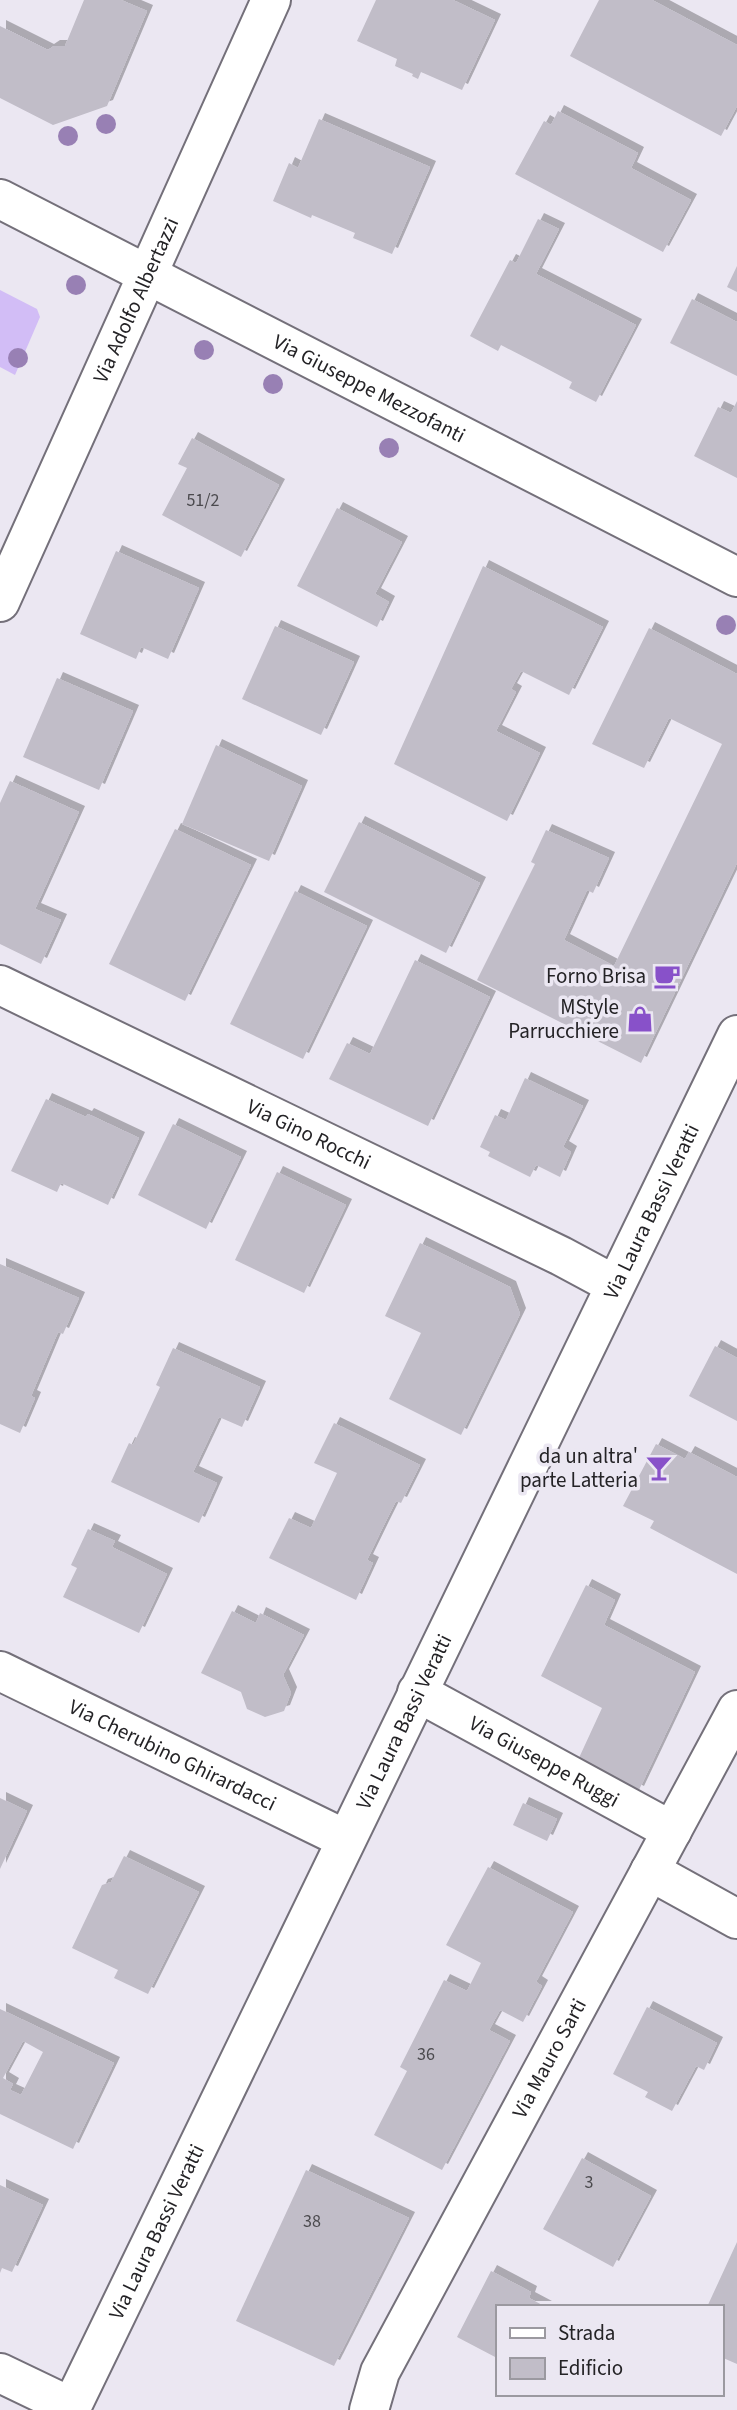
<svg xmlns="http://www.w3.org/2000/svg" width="737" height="2410" font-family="'Source Sans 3',sans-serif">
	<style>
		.green { fill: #d2bdf6 }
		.building { fill: #c1bdc8; fill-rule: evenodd; filter: url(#shadow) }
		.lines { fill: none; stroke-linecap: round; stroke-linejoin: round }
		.minor-casing { stroke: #74707a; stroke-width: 42 }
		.minor { stroke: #fff; stroke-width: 38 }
		.tree { fill: #9880b4 }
		.labels { text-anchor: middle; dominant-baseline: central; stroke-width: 7; stroke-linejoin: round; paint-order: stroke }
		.number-label { font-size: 18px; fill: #4b4a4e }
		.street-label { font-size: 21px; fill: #242326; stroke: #ebe7f2 }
		.poi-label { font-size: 21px; fill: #242326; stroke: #ebe7f2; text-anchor: end }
	</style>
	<defs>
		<filter id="shadow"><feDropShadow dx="6" dy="-6" stdDeviation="0" flood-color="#0004"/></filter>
	</defs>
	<rect width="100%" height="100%" fill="#ebe7f2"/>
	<polygon class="green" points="0,290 37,309 40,317 15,375 0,367"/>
	<g class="building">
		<polygon points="84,0 121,0 147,11 107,106 53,125 0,98 0,26 48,50 54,46 65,46"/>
		<polygon points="376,0 453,0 495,20 462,90 421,72 418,79 412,76 413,74 395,66 397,59 357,41"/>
		<polygon points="599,0 652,0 737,45 737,106 721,136 570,56"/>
		<polygon points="558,111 638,153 631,168 691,200 663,252 515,174 544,121 551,125"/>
		<polygon points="319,119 430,167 392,254 353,238 355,233 312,215 311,218 273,201 289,163 298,168"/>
		<polygon points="538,219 559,229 536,274 636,325 596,402 569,388 572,382 536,363 501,345 498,351 470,336 510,260 516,263"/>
		<polygon points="737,266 737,292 727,287"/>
		<polygon points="692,299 737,322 737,376 670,343"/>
		<polygon points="737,401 737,478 694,456 718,407 731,413"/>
		<polygon points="192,438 279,485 241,557 162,515 187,468 178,464"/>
		<polygon points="337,508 402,542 375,594 389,602 377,627 297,586"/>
		<polygon points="116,551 199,588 168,659 141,647 136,659 80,634"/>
		<polygon points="483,566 603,627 569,695 521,671 511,689 516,692 496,731 540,753 507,821 394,764"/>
		<polygon points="275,626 354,662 321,735 242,699"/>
		<polygon points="649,628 737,674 737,863 641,1063 477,980 535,864 531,862 546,830 609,858 593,893 587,890 564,940 614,966 722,744 669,718 644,768 592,744"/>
		<polygon points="57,678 133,711 99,790 23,757"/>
		<polygon points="216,745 302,786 269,861 182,824"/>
		<polygon points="10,781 79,812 35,909 61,920 41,964 0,944 0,803"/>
		<polygon points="359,822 480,883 446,953 324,892"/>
		<polygon points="175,829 251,865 185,1001 109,964"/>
		<polygon points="295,891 367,926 303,1059 230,1024"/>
		<polygon points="415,960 490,997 428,1126 329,1079 347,1043 370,1054"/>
		<polygon points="525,1078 583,1106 563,1147 571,1152 560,1177 536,1165 530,1177 488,1156 490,1152 480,1147 495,1115 506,1120"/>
		<polygon points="46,1099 86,1117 88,1114 139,1138 108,1205 61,1183 57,1192 11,1171"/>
		<polygon points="173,1124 241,1157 206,1229 138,1195"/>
		<polygon points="277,1172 346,1205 304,1293 235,1260"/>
		<polygon points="420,1243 510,1287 520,1314 461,1435 389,1399 421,1333 385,1316"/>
		<polygon points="0,1264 79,1298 63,1334 58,1332 31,1396 35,1398 20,1433 0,1424"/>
		<polygon points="715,1346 737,1358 737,1421 689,1396"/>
		<polygon points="173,1348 260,1387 242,1427 219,1417 193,1472 217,1483 199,1523 111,1482 129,1443 133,1445 160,1387 156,1385"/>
		<polygon points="334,1423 420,1465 401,1503 396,1501 383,1527 367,1560 373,1563 356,1600 269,1558 289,1518 311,1528 337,1473 314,1463"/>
		<polygon points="656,1444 685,1459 689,1452 737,1477 737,1574 650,1528 654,1521 623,1506"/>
		<polygon points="88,1529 115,1541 112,1547 167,1574 139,1633 63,1597 77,1568 71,1565"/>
		<polygon points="586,1585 615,1600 604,1625 695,1672 638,1792 578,1760 602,1708 541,1676"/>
		<polygon points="232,1611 256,1623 260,1613 304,1635 283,1675 291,1693 284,1711 265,1717 247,1709 241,1692 201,1673"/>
		<polygon points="0,1798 27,1811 0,1869"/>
		<polygon points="523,1803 557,1819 547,1841 513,1825"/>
		<polygon points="124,1856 199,1892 148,1994 114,1978 118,1970 72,1948 102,1885 111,1882"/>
		<polygon points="488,1867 573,1912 536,1982 542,1986 523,2022 500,2010 489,2030 510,2041 442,2170 374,2135 407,2071 400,2067 444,1980 467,1991 481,1963 446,1945"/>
		<polygon points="647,2007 717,2043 704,2070 696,2066 672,2111 645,2097 648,2092 613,2074"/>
		<path d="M 0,2009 L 114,2063 L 73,2149 L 0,2114 ZM 23,2041 L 43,2052 L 21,2095 L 10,2090 L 13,2084 L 3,2078 Z"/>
		<polygon points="582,2158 651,2196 613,2267 543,2229"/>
		<polygon points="306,2170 409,2218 334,2366 236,2321"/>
		<polygon points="0,2185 43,2205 12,2272 2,2268 0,2273"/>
		<polygon points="737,2242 737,2364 721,2357 721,2307 707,2307"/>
		<polygon points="491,2271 531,2292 529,2298 546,2307 497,2307 497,2358 457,2337"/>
	</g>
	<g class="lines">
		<g class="minor-casing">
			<g id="minor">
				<path id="s1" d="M 0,199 L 737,577"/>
				<path id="s2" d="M 0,602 L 271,0"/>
				<path id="s3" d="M 0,985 L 561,1256 L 615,1285"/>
				<path id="s4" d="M 0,1671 L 345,1839"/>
				<path id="s5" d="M 417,1692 L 672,1831"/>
				<polyline points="650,1871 737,1919"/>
				<polyline points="0,2373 71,2407"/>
				<path id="s6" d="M 70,2410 L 737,1035"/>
				<path id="s7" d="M 369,2410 L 380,2372 L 737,1710"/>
			</g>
		</g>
		<use href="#minor" class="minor"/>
	</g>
	<g class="tree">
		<circle cx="106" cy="124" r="10"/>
		<circle cx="68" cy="136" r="10"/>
		<circle cx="76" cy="285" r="10"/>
		<circle cx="204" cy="350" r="10"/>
		<circle cx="18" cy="358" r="10"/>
		<circle cx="273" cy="384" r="10"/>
		<circle cx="389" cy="448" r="10"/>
		<circle cx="726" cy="625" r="10"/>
	</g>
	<defs>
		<g id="cafe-bare" transform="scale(2.1)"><path d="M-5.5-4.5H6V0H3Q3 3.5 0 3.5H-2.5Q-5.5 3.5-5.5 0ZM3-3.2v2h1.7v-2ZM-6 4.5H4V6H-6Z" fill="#8851c9" stroke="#ebe7f2" stroke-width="2.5" paint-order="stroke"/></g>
		<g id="shop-bare" transform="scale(2.1)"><path d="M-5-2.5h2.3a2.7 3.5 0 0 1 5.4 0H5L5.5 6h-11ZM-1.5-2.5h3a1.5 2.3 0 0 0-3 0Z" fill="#8851c9" stroke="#ebe7f2" stroke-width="2.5" paint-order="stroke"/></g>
		<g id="bar-bare" transform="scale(2.1)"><path d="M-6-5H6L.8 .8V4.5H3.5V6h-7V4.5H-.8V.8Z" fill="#8851c9" stroke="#ebe7f2" stroke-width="2.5" paint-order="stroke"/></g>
	</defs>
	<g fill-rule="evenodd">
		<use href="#cafe-bare" x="667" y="976"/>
		<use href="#shop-bare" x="640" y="1019"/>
		<use href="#bar-bare" x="659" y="1468"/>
	</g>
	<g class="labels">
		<g class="number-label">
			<text x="203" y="500">51/2</text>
			<text x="426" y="2054">36</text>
			<text x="589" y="2182">3</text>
			<text x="312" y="2221">38</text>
		</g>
		<g class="street-label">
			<text stroke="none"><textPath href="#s2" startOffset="331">Via Adolfo Albertazzi</textPath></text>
			<text stroke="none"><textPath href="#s1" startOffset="415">Via Giuseppe Mezzofanti</textPath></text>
			<text stroke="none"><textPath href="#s3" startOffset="343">Via Gino Rocchi</textPath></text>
			<text stroke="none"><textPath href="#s6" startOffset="1332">Via Laura Bassi Veratti</textPath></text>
			<text stroke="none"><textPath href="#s6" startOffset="765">Via Laura Bassi Veratti</textPath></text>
			<text stroke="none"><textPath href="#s4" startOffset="192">Via Cherubino Ghirardacci</textPath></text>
			<text stroke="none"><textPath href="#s5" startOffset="145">Via Giuseppe Ruggi</textPath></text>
			<text stroke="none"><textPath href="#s7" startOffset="396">Via Mauro Sarti</textPath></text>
			<text stroke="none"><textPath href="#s6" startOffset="198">Via Laura Bassi Veratti</textPath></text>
		</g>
		<g class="poi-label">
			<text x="646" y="976">Forno Brisa</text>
			<text x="619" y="1007">MStyle<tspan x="619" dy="24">Parrucchiere</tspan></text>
			<text x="638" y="1456">da un altra'<tspan x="638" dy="24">parte Latteria</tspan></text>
		</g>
	</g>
	<rect x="496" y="2305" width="228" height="91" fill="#ebe7f2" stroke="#9b99a0" stroke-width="2"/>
	<rect x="510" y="2328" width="35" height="10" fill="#ffffff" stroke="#9b99a0" stroke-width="2"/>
	<text x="558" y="2340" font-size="21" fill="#242326">Strada</text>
	<rect x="510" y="2358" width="35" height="21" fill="#c1bdc8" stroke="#9b99a0" stroke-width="2"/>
	<text x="558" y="2375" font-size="21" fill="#242326">Edificio</text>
</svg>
